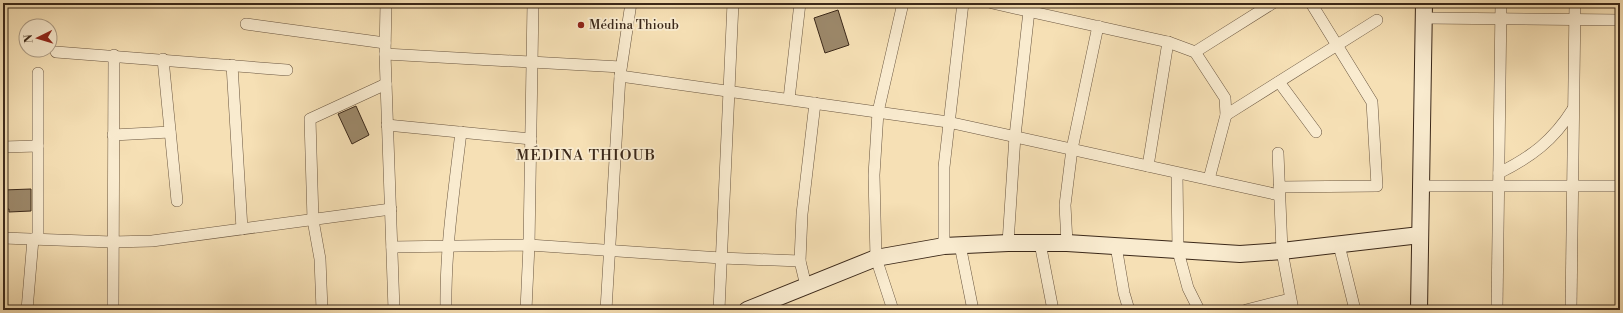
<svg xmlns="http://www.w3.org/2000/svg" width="1623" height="313" font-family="'Libre Bodoni',serif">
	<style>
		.building { fill: #9c886a; stroke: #3b2819 }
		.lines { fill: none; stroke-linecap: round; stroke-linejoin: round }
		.street-casing { stroke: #6a5640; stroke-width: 12 }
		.secondary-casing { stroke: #3b2819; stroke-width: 18 }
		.street { stroke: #f9ebcf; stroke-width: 11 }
		.secondary { stroke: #f9ebcf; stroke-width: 16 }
		.poi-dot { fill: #8f2418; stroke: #f9ebcf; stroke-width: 1.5 }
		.labels { text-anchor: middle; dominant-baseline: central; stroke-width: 3.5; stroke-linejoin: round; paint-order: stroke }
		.poi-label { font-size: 13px; fill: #3b2819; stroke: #f9ebcf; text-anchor: start }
		.quarter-label { font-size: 15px; letter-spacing: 1px; fill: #3b2819; stroke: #f9ebcf }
	</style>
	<rect width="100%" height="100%" fill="#f6e0b5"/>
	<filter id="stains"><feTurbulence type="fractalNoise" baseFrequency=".005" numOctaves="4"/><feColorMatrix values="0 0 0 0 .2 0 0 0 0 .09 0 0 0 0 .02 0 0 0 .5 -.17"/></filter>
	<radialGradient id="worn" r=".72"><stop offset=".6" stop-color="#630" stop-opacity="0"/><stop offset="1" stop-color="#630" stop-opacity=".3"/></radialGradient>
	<g class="building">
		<polygon points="838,10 849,45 825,53 814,18"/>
		<polygon points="356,106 369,135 352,144 338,114"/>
		<polygon points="31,189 31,211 9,212 9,209 3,210 3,190"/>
	</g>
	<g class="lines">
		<g class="street-casing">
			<g id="street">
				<polyline points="386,3 385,54 394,310"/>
				<polyline points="992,3 1168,42 1195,52 1225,98 1226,115 1209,179"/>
				<polyline points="1423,18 1620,20"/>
				<polyline points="246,24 385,43"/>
				<polyline points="56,52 287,70"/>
				<polyline points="1195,52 1273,3"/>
				<polyline points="385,54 621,67"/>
				<polyline points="163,59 177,201"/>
				<polyline points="232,65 242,229"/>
				<polyline points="38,73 38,239"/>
				<polyline points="620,76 948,122 1279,195"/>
				<polyline points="1279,82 1316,132"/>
				<polyline points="789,99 800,3"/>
				<polyline points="1226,115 1377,20"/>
				<polyline points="387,125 531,139"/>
				<polyline points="113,135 170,132"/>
				<polyline points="3,147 38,146"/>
				<polyline points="1278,153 1282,251 1293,310"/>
				<polyline points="1148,166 1168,42"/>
				<polyline points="1177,173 1178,251 1188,288 1199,310"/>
				<path d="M 1499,173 C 1531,157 1553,141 1573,109"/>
				<polyline points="1421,186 1620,186"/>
				<polyline points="1279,187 1377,186 1372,102 1311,3"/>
				<polyline points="3,238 112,242 152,241 391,209"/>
				<polyline points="1008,243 1015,136 1029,11"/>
				<polyline points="1040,243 1053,310"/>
				<polyline points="1067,243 1065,205 1072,149 1098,26"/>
				<polyline points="960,245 973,310"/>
				<polyline points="1339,245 1355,310"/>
				<polyline points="944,246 944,167 963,3"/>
				<polyline points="1116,246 1124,293 1129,310"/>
				<polyline points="392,247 529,245 721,258 800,261"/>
				<polyline points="806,286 800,261 802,214 815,103"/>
				<polyline points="27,310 33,239"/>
				<polyline points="113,310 114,55"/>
				<polyline points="322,310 320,259 313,220 310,119 386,84"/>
				<path d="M 446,310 C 445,250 454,191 461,132"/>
				<polyline points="526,310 529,245 533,3"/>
				<polyline points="606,310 620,76 631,3"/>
				<polyline points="719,310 733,3"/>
				<polyline points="893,310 876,258 874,175 878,112 903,3"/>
				<polyline points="1246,310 1290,299"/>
				<polyline points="1497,310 1501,3"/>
				<polyline points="1571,310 1575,3"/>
			</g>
		</g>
		<g class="secondary-casing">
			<g id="secondary">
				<polyline points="747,310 876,258 944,246 1008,243 1067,243 1240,254 1282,251 1420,235"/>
				<polyline points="1419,310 1424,3"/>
			</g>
		</g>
		<use href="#street" class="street"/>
		<use href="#secondary" class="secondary"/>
	</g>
	<circle class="poi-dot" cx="581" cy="25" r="4"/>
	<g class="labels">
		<g class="poi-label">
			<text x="589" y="25">Médina Thioub</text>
		</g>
		<g class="quarter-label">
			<text x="586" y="155">MÉDINA THIOUB</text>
		</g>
	</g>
	<rect width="1623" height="313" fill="none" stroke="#f6e0b5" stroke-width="16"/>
	<rect x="4" y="4" width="1615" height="305" fill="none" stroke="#3b2819" stroke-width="2"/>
	<rect x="8" y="8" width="1607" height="297" fill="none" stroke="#3b2819"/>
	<g transform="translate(38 38) rotate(265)"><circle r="19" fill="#f9ebcf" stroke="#ad9d86"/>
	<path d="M0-3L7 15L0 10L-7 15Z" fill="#8f2418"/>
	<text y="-6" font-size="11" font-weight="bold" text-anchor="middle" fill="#3b2819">N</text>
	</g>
	<rect width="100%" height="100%" filter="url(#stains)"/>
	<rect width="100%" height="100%" fill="url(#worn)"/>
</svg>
